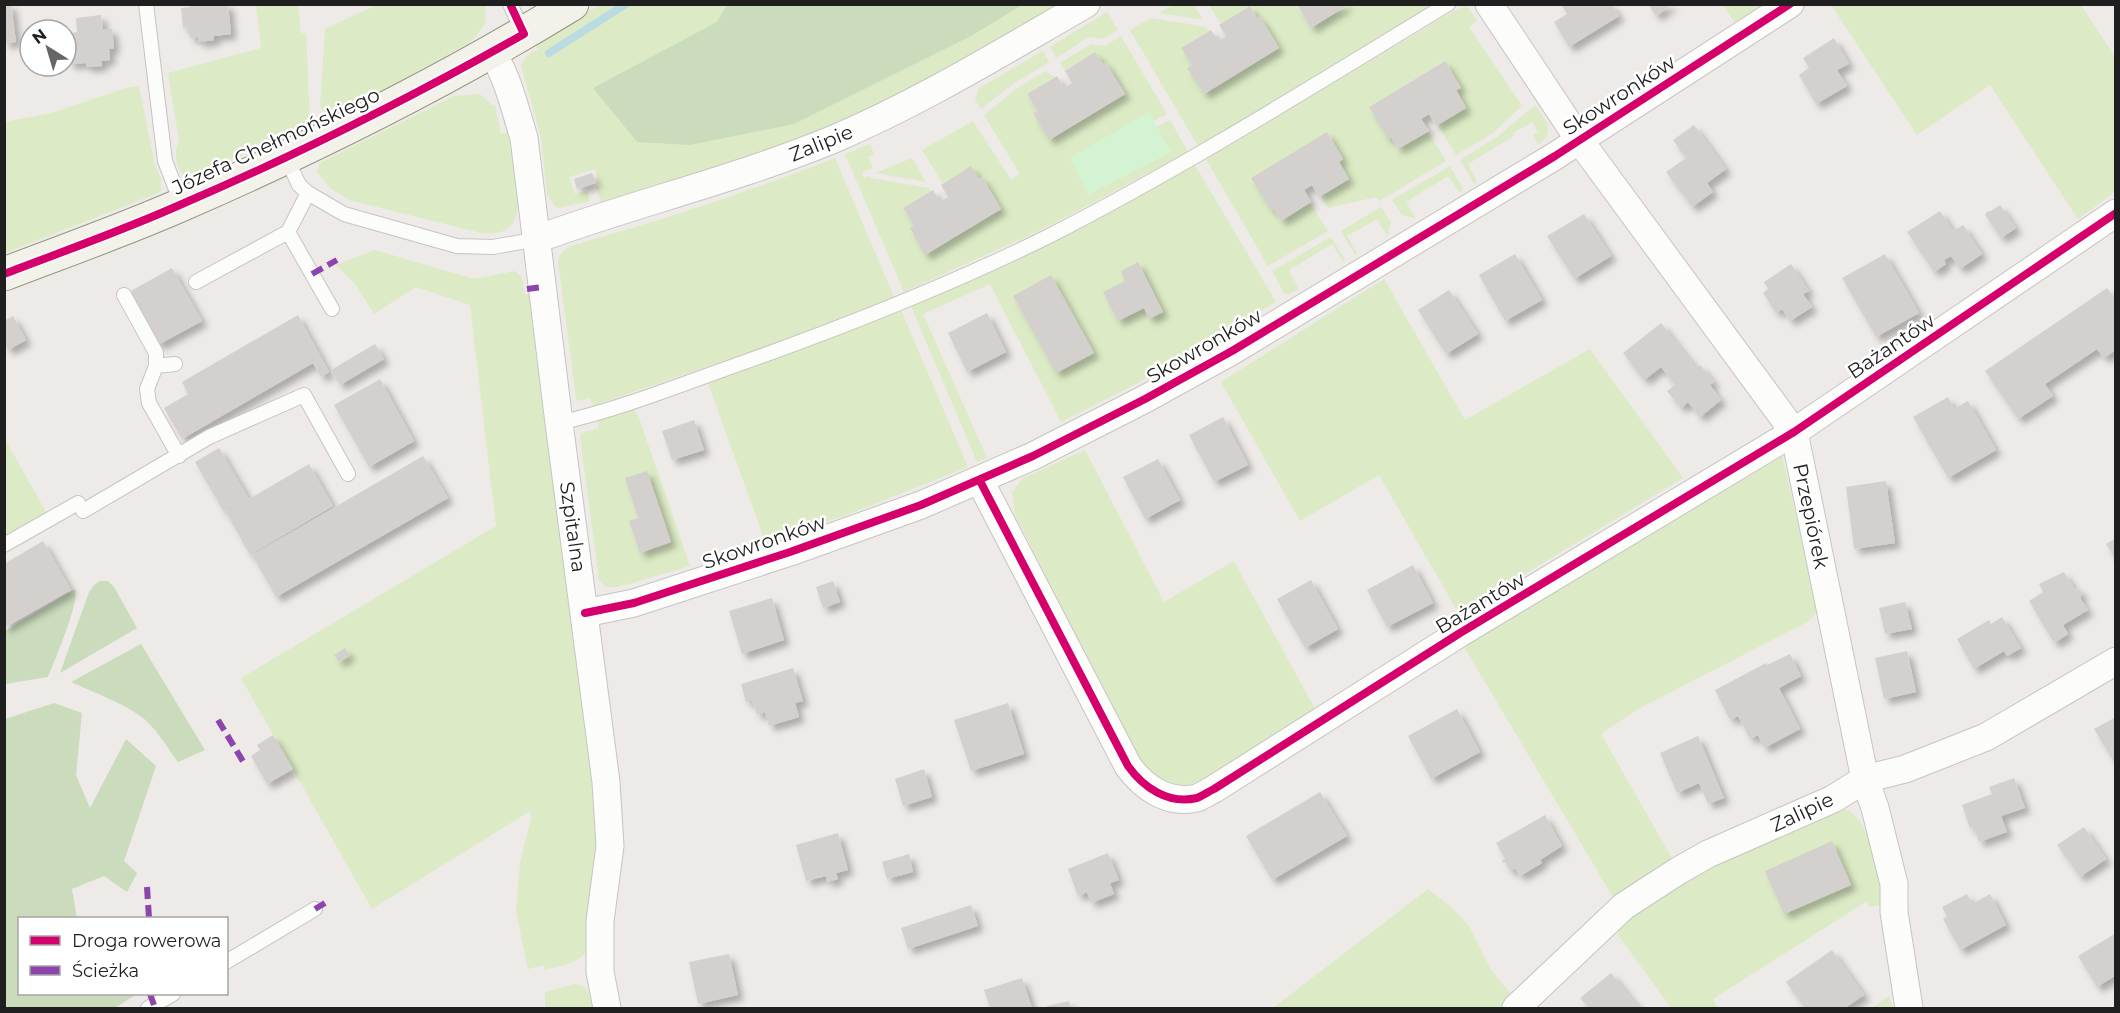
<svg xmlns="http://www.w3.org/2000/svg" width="2120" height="1013" font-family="Montserrat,sans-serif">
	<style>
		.grass { fill: #dcebc5 }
		.forest { fill: #cadcbc }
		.park { fill: #d4f3d2 }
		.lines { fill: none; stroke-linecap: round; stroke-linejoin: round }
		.stream { stroke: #badbe1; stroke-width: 8 }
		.building { fill: #d4d0ce; filter: url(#shadow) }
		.lane-casing { stroke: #c6c5c3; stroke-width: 16 }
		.street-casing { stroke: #c6c5c3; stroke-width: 29 }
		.secondary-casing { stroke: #97967e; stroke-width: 35 }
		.lane { stroke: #fcfcfb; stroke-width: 14 }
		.street { stroke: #fcfcfb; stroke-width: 27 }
		.secondary { stroke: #f3f2ea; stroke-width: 33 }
		.quiet { stroke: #8e44ad; stroke-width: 6; stroke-dasharray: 12 6; stroke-linecap: butt }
		.cycleway-casing { stroke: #fff; stroke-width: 11 }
		.cycleway { stroke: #d6006c; stroke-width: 8 }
		.labels { text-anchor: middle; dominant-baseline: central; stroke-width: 5; stroke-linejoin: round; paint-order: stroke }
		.street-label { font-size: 20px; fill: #1f1f1f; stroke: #fff }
	</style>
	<defs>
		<filter id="shadow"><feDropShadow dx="5.5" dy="5.5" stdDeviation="3" flood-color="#0004"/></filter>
	</defs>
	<rect width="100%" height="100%" fill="#edeae7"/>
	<g class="grass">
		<path d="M 256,5 L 298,5 L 301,33 L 306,33 L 310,123 L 190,179 C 175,170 173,156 179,141 L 168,73 L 261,48 Z"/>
		<polygon points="376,5 486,5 485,24 473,40 333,120 325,114 320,106 325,29"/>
		<polygon points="600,5 1062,5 901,95 804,139 602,206 596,187 600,186 595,169 569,177 575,194 587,191 590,201 559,208 555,206 547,194 541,138 521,65 527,55 538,49 534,42"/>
		<polygon points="1173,5 1194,5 1203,20 1159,13"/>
		<polygon points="1209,5 1297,5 1311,28 1349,5 1435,5 1198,146 1130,30 1151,18 1206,27 1209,31 1181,48 1192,65 1188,68 1205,94 1279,48 1260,17 1257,18 1250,6 1221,24"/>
		<polygon points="1723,5 1764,5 1735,23"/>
		<polygon points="1831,5 2081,5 2115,57 2115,192 2078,219 1990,85 1917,135"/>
		<polygon points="1463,7 1468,7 1477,21 1469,27 1522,106 1493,133 1456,155 1438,125 1466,107 1456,90 1460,88 1444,61 1369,107 1388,138 1391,137 1398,149 1428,131 1446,161 1379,201 1376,197 1328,208 1321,196 1349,179 1339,162 1343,159 1327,133 1252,179 1271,210 1274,209 1281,220 1310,203 1328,231 1268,266 1206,159 1452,12"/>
		<polygon points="1107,12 1118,30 1103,39 1089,37 1056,58 1050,47"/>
		<polygon points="1121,36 1167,114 1154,121 1149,112 1171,152 1157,127 1170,120 1188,152 1043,229 904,292 845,154 870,144 874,154 868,157 873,168 862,172 864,178 870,176 871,178 929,188 931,191 903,208 914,225 910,228 925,254 1001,208 982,177 979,179 971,167 943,184 922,150 973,121 1011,180 1020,174 984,115 1016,89 1045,71 1055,77 1027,94 1038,111 1033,114 1050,140 1125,94 1106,63 1103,64 1095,53 1065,71 1060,63 1091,44 1105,46"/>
		<polygon points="1043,51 1049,62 1013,84 981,109 975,100 979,88"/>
		<polygon points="139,86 155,166 161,178 161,192 5,253 5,122 51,113 126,88"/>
		<path d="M 480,94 L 492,105 L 495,105 L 501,134 L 510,132 C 514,155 533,224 500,232 C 494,234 487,233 481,233 L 349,200 L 330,188 L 317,172 L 320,163 L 454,96 Z"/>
		<path d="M 1535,105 C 1545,120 1557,131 1538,145 L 1533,135 L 1538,132 L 1532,122 L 1513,133 L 1514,136 L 1468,164 L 1477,182 L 1474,184 L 1460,160 L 1497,137 Z"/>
		<path d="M 835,158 L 894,297 L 793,337 L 593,406 L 590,398 L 579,401 L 576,399 L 558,261 C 560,253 563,250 571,246 C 660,221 748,192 835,158 Z"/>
		<polygon points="912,158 926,182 876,173"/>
		<path d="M 1195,165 L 1276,302 L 1134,385 L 1061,422 L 990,284 L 923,314 L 987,458 L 977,462 L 911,306 C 1008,264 1103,217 1195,165 Z"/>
		<polygon points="1450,166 1463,189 1459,192 1448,176 1406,202 1415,218 1402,215 1392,200"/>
		<polygon points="1381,207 1391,222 1387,236 1377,219 1347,236 1357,254 1355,255 1341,231"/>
		<polygon points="1331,237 1345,260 1343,261 1332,244 1289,270 1299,289 1289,294 1284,293 1272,271"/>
		<path d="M 375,250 L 474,279 L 515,271 L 522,278 L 525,295 L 532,294 L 598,826 L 587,950 C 578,965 560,965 545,970 L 544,965 L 528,969 L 516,911 L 520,863 L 531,818 L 530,811 L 372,909 L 241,678 L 496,526 L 470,305 L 416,287 L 374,314 L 356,285 L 336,265 Z"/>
		<polygon points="1384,279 1465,420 1590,349 1683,478 1459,614 1379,475 1300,521 1221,382"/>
		<polygon points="901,310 968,467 844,516 765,541 708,383"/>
		<polygon points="633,408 639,418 690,566 618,587 606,587 599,580 580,437 582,433 599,428 598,421"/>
		<polygon points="5,439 46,512 5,537 4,537"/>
		<polygon points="1085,450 1164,602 1234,561 1315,709 1207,780 1180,786 1154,776 1134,752 1015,514 1012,492 1023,478"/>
		<polygon points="1782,455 1818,612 1807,622 1638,709 1601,734 1673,860 1613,897 1464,647"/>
		<polygon points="1835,808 1850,811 1860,821 1881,865 1884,905 1869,907 1867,901 1713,999 1718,1008 1671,1008 1618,935 1619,926 1711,862"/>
		<polygon points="1428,889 1452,908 1468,925 1491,970 1518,1002 1510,1008 1273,1008"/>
		<path d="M 575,984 C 589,986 592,996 594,1008 L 545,1008 L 545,992 Z"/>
		<polygon points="1889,996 1894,1008 1872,1008"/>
	</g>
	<g class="forest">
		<polygon points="727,5 727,4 1022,5 971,36 794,124 690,145 637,142 593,88 717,22"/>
		<polygon points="100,581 108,581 114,587 137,628 60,673 89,592 94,585"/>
		<path d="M 75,589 C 80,602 54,662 48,677 L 5,684 L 5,631 Z"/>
		<path d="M 141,644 L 205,750 L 178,762 C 167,747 155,726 139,715 C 118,701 93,692 71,682 Z"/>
		<polygon points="54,703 82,713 76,775 90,808 126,739 156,766 124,861 137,873 127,892 104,876 72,889 77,918 20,918 20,994 137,994 115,1008 5,1008 5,719"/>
	</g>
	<polygon class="park" points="1149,112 1171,152 1088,195 1070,158"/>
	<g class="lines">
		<polyline class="stream" points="549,53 626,4"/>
	</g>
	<g class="building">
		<polygon points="4,4 11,4 16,42 4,43"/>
		<polygon points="190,4 228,4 231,34 214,36 214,40 199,42 198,38 190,38 188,27 183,28 181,8 190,7"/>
		<polygon points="1297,4 1349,4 1311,28"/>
		<polygon points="1561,4 1611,4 1619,16 1569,47 1554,22 1567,14"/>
		<polygon points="1648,4 1672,4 1656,16"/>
		<polygon points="1250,6 1257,18 1260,17 1279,48 1204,94 1187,68 1192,65 1181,48 1211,30 1218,41 1226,36 1219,25"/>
		<polygon points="101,15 103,29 112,29 114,48 109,49 110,60 101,61 102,66 86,67 86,63 69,64 66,34 77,32 76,18"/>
		<polygon points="1834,38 1849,64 1837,70 1847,86 1816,104 1799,75 1809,68 1803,58"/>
		<polygon points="1095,52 1103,64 1106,63 1125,94 1049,140 1033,113 1038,111 1027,94 1057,76 1064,88 1072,83 1065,71"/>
		<polygon points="1445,61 1461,88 1456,90 1466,108 1436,126 1429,114 1421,119 1429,131 1398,149 1391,137 1388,139 1369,107"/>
		<polygon points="1694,125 1726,169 1707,183 1713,192 1692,207 1666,172 1686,158 1673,140"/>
		<polygon points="1327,132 1343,159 1339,162 1349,179 1319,197 1312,185 1304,190 1311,202 1281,221 1274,209 1271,210 1251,178"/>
		<polygon points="971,166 979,179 982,177 1001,209 925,255 910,228 914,225 903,208 933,190 940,202 948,197 941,185"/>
		<polygon points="592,173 596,183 577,189 574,179"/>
		<polygon points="2000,205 2016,228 2001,238 1985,215 1988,211 1989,212"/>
		<polygon points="1940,211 1953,231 1963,225 1982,254 1960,269 1951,256 1944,260 1946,264 1934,272 1907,232"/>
		<polygon points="1584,214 1611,256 1574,279 1547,236"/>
		<polygon points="1515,254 1542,300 1505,321 1479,275"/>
		<polygon points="1885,254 1919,313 1876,337 1842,278"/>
		<polygon points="1138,262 1163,312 1149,319 1144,308 1118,321 1103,292 1125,281 1121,271"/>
		<polygon points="1791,264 1809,291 1803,294 1812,307 1790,321 1782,309 1776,313 1763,293 1768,289 1764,282"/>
		<polygon points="172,268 202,321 158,345 129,292"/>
		<polygon points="1051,275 1094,353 1056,373 1013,296"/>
		<polygon points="2107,288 2116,300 2116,350 2104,358 2097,349 2045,384 2053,396 2018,419 1985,371"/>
		<polygon points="1449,290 1478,334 1446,354 1418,310"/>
		<polygon points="987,313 1006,352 967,372 948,333"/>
		<polygon points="298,315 329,372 321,377 313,363 182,439 164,408 188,394 182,382"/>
		<polygon points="13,316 26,340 8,350 4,344 4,321"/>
		<polygon points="1661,323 1696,368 1700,365 1714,382 1710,385 1721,400 1700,417 1688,402 1681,408 1667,391 1675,385 1661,367 1644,380 1623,353"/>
		<polygon points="375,344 384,359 340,385 331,370"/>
		<polygon points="380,379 414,441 369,467 334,405"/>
		<polygon points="1948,397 1954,409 1968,401 1996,450 1948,478 1913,417"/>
		<polygon points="1223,417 1248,465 1214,482 1189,435"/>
		<polygon points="694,420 704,450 672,460 662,431"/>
		<polygon points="219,448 249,499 309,464 333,506 250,555 226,512 239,503 224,512 195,462"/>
		<polygon points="423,456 448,498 276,597 252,555"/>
		<polygon points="1158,459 1180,500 1145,519 1123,477"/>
		<polygon points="647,471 671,542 640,553 629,521 638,518 625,478"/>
		<polygon points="1886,481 1895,543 1854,549 1846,487"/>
		<polygon points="2116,538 2116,561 2106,544"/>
		<polygon points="43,541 71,590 4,628 4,564"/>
		<polygon points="1413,565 1433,603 1387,627 1367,590"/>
		<polygon points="2064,572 2074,588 2079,589 2082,593 2080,598 2088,610 2063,625 2068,634 2054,643 2029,601 2043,592 2039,584"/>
		<polygon points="1311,580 1338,629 1305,648 1277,599"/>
		<polygon points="833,581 840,602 823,608 816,587"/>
		<polygon points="772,598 784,640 742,654 729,611"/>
		<polygon points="1905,602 1912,629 1885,634 1879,608"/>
		<polygon points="2002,617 2021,648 2007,656 2004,651 1974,669 1957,639 1989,620 1991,624"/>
		<polygon points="345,648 350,655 339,662 334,655"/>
		<polygon points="1907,651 1916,692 1884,699 1875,658"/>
		<polygon points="1790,654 1801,676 1779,688 1800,729 1764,748 1758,735 1750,739 1738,716 1730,720 1715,690 1766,663 1767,665"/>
		<polygon points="793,668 803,701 795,703 799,717 769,726 765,712 757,715 752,700 746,702 741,684"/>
		<polygon points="1008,703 1024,754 971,771 954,720"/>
		<polygon points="1457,709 1480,752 1431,779 1408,736"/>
		<polygon points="2116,717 2116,765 2094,729"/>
		<polygon points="273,735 293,769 267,784 251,756 260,750 257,745"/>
		<polygon points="1698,736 1724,798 1708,804 1699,783 1677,793 1660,753"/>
		<polygon points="924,769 932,797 903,806 895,779"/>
		<polygon points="2014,778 2025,808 2001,816 2007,832 1979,842 1974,827 1970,828 1962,805 1992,794 1989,787"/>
		<polygon points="1320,792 1347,836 1272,880 1246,836"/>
		<polygon points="1545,815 1562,846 1540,860 1542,863 1520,876 1515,868 1510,871 1505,862 1503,863 1502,861 1505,859 1496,843"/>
		<polygon points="2084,827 2106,859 2080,877 2057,845"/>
		<polygon points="838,833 848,870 836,873 838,879 827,882 826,876 806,881 796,845"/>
		<polygon points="1832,841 1851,885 1784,914 1765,871"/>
		<polygon points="1108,853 1119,880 1110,883 1114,894 1091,903 1087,892 1078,896 1068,869"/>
		<polygon points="909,854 913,872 887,879 882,862"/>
		<polygon points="1967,894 1972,904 1990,894 2006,925 1960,950 1943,919 1947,917 1942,907"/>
		<polygon points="971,905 978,926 908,949 901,928"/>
		<polygon points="2116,933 2116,975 2097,987 2078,956"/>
		<polygon points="1832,950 1864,995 1845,1008 1805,1008 1786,982"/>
		<polygon points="729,954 738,995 698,1004 689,962"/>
		<polygon points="1611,973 1639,1008 1589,1008 1580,998"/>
		<polygon points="1022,978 1032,1008 990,1008 984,990"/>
		<polygon points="1069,1001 1071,1008 1048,1008 1047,1006"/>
	</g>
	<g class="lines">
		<g class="lane-casing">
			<g id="lane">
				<polyline points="146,4 165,161 182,205"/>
				<polyline points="510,4 524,34"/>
				<polyline points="286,157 299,185 308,193 344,214 457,246 493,247 537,239"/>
				<polyline points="288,232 332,309"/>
				<polyline points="196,282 288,232 308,193"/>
				<polyline points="124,295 156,353 156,366"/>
				<polyline points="175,364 156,366 147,389 149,403 179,456"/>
				<path d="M 559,423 C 621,409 682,384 742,363 C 846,326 950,285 1049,236 C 1186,166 1316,84 1448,4"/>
				<polyline points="83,511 209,437 304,395 348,474"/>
				<polyline points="4,545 78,503"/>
				<polyline points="226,962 315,909"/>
				<polyline points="148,1008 173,994"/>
			</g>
		</g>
		<g class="street-casing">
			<g id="street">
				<polyline points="1489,4 1580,141 1794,432 1865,779 1875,808 1894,884 1894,912 1909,1008"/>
				<path d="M 492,52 C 508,78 515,109 524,138 L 559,423 L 606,782 L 610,846 L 600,921 L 600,972 L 607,1008"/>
				<path d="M 537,239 C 635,203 737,179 834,139 C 923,101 1002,52 1086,4"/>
				<path d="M 980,481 L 1128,766 C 1143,787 1168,805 1197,798 C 1202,796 1208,792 1214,789 L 1460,633 L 1794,432 L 2116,213"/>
				<polyline points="585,613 634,603 790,552 921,505 1033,456 1145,399 1232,351 1555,156 1790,4"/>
				<polyline points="1516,1008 1624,906 1678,871 1708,854 1833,799 1865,779 1905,769 1986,737 2116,661"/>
			</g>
		</g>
		<g class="secondary-casing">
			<path id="secondary" d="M 4,274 C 64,251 124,230 183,204 C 316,146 448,80 572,4"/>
		</g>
		<use href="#lane" class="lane"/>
		<use href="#street" class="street"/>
		<use href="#secondary" class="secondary"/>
		<g class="quiet">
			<polyline points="312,274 337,260"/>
			<polyline points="527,289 543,287"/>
			<polyline points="218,720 244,763"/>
			<polyline points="147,887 149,918"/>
			<polyline points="315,909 325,903"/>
			<polyline points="150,994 154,1005"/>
		</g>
		<g class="cycleway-casing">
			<g id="cycleway">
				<path d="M 4,274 C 64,251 124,230 182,204 C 299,154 414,96 524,34 L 510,4"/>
				<path d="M 980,481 L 1128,766 C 1143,787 1168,805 1197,798 C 1202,796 1208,792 1214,789 L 1460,633 L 1794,432 L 2116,213"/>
				<polyline points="585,613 634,603 790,552 921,505 1033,456 1145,399 1232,351 1555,156 1790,4"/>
			</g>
		</g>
		<use href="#cycleway" class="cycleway"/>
	</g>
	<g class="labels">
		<g class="street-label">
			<text transform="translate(1619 95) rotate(-33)">Skowronków</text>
			<text transform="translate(276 141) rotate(-25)">Józefa Chełmońskiego</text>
			<text transform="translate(821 143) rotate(-22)">Zalipie</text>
			<text transform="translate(1204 346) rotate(-30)">Skowronków</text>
			<text transform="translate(1891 346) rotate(-34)">Bażantów</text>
			<text transform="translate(1811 516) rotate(78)">Przepiórek</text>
			<text transform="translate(573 527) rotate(82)">Szpitalna</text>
			<text transform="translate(764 542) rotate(-19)">Skowronków</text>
			<text transform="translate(1480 603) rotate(-31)">Bażantów</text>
			<text transform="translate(1802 812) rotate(-25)">Zalipie</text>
		</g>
	</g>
	<rect width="2120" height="1013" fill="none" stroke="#1f1f1f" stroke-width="12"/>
	<rect x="18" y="917" width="210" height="78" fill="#ffffff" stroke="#a5a5a5" stroke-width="1.5"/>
	<rect x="30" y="936" width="30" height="9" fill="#d6006c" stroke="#a5a5a5" stroke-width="1.5"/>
	<text x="72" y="947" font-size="18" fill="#1f1f1f">Droga rowerowa</text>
	<rect x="30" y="966" width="30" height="9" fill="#8e44ad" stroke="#a5a5a5" stroke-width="1.5"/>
	<text x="72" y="977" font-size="18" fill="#1f1f1f">Ścieżka</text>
	<g transform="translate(48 48) rotate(323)"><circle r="28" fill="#ffffff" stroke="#a5a5a5" stroke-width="1.5"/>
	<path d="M0-4.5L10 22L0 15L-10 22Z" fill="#676665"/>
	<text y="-9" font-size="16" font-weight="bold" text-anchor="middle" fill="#1f1f1f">N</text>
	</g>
</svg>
